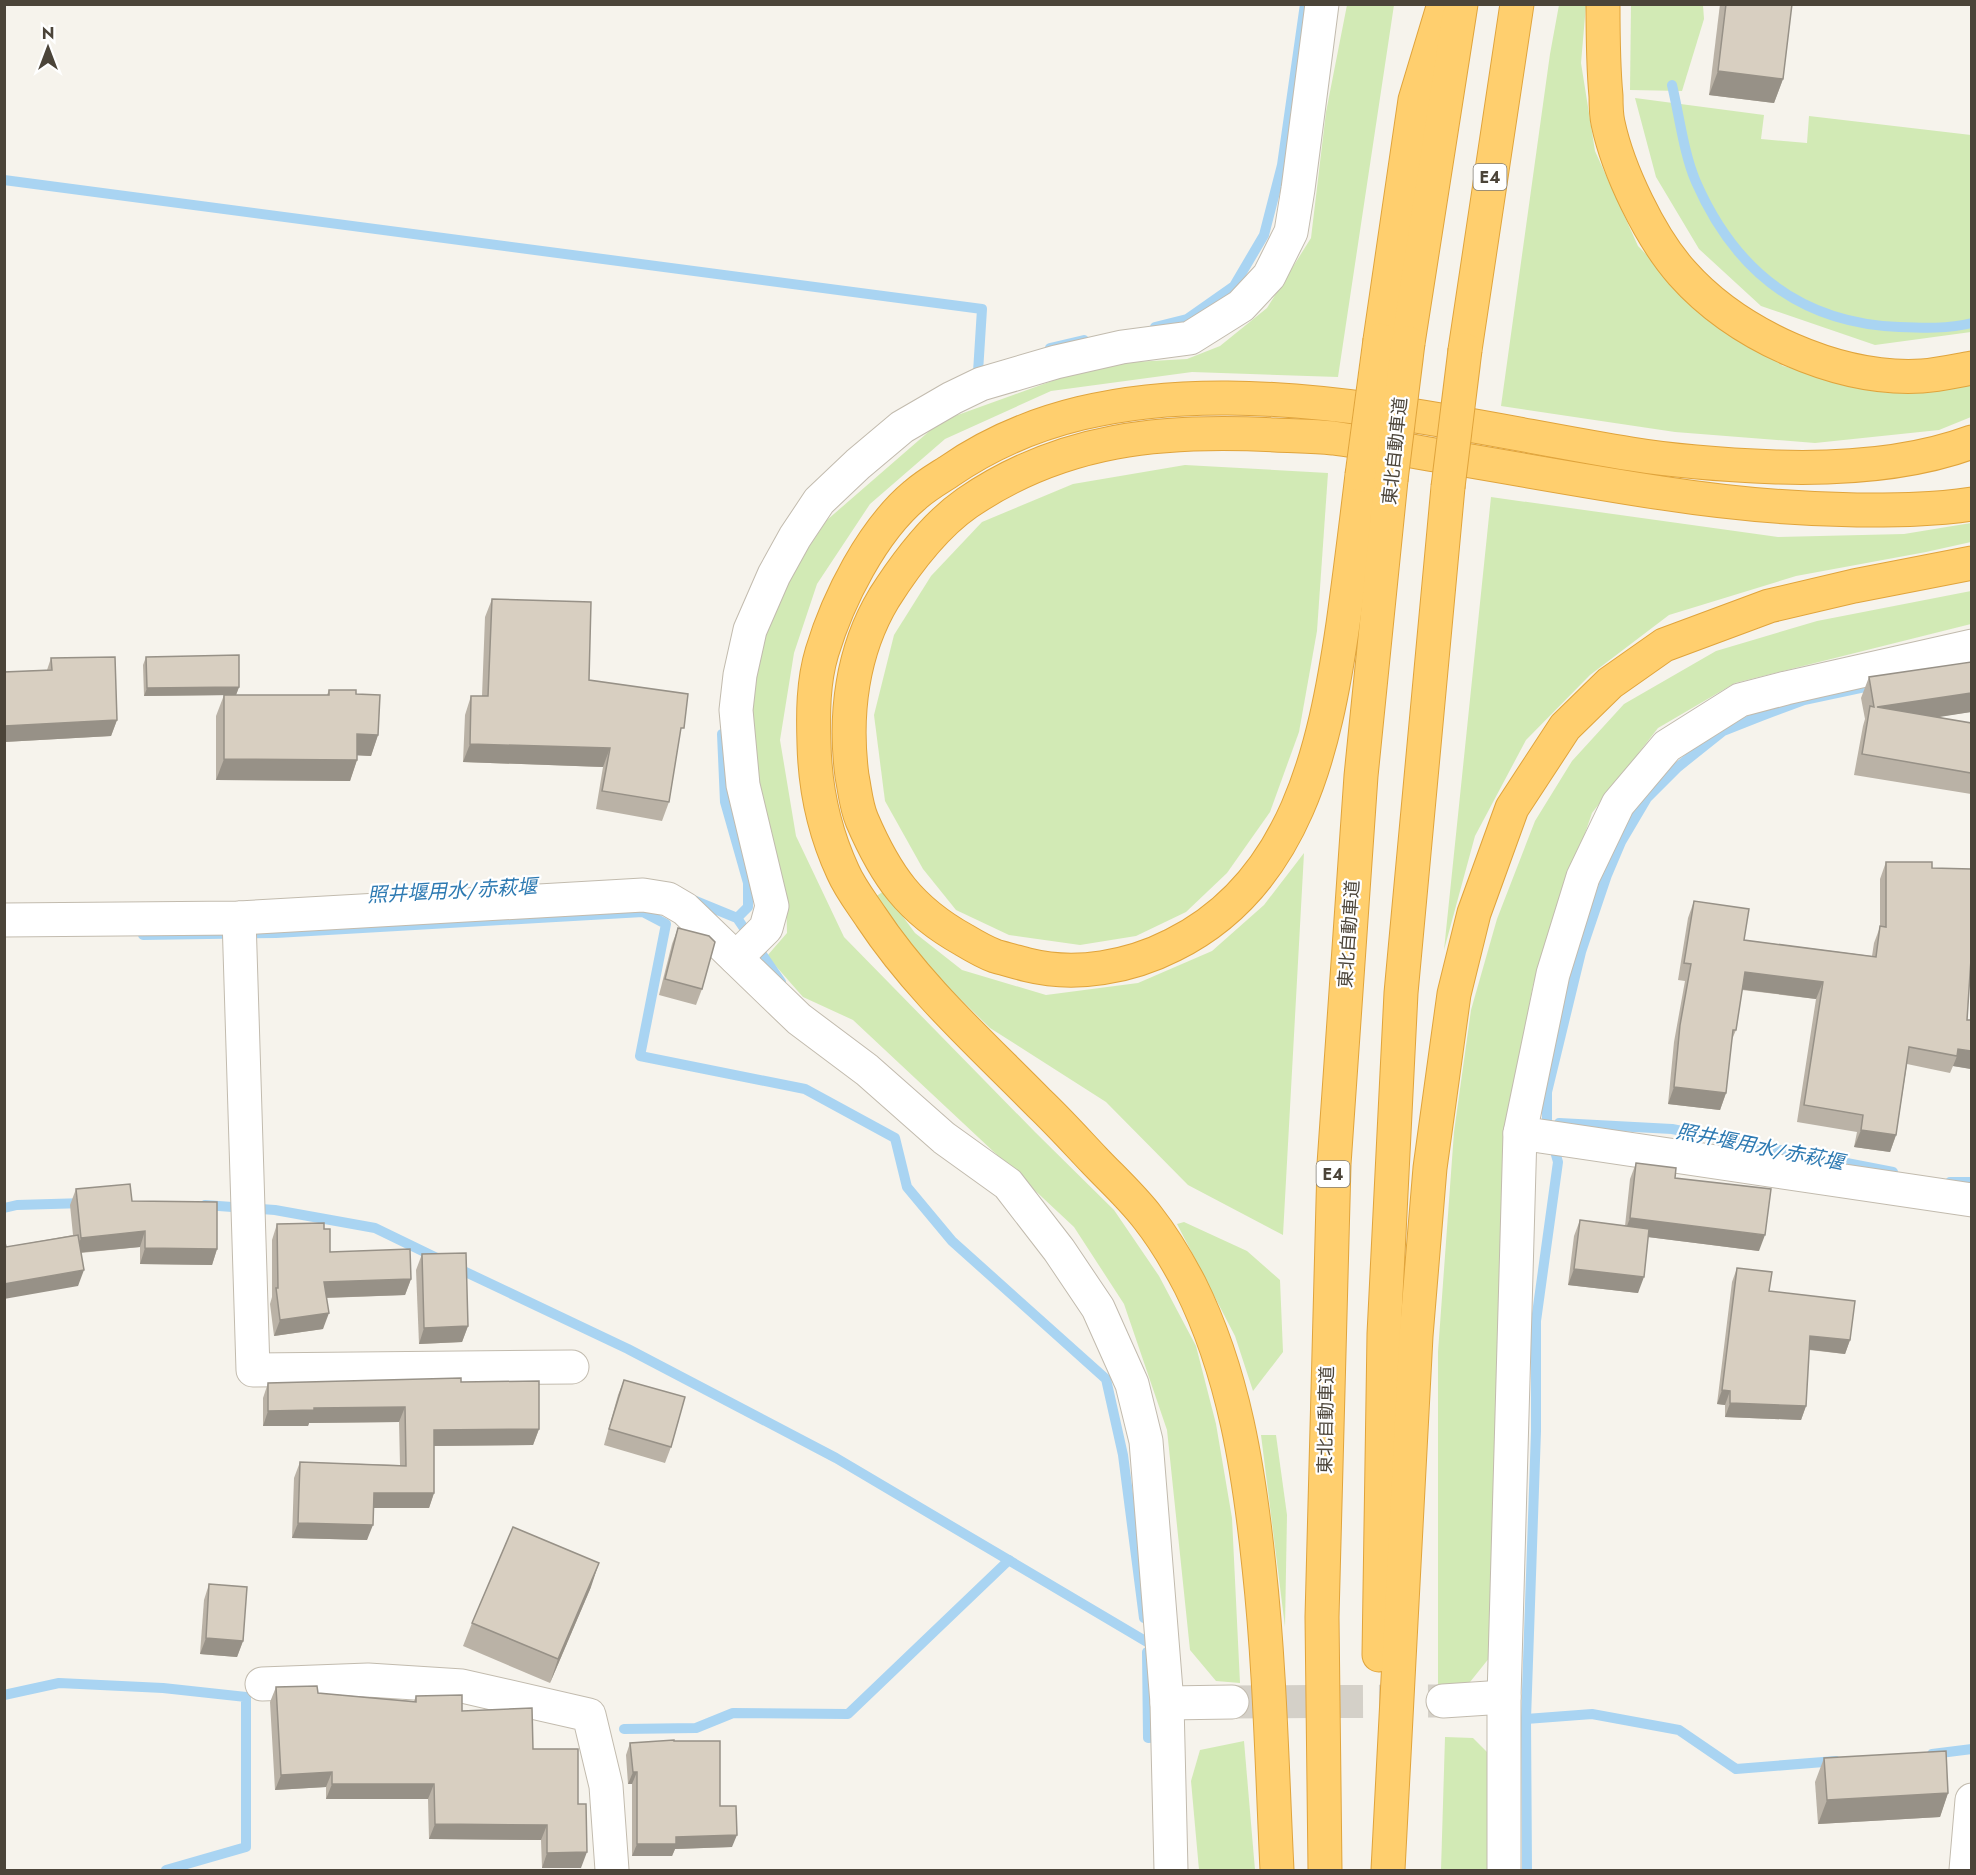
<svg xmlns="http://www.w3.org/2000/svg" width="1976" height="1875" font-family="Jost,'Noto Sans JP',sans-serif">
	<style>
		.green { fill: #d2eab5 }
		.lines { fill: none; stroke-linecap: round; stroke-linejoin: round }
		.stream { stroke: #a9d4f2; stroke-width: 10 }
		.street-tunnel { stroke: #d4d0c8; stroke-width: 33; stroke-dasharray: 33 16; stroke-linecap: butt }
		.street-casing { stroke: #c2bbae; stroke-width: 35 }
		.highway-casing { stroke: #e0a43c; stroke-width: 35 }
		.street { stroke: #fff; stroke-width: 33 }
		.highway { stroke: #ffcf6e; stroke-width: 33 }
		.highway-bridge-casing { stroke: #e0a43c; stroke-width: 35; stroke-linecap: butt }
		.highway-bridge { stroke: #ffcf6e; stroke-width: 33 }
		.wall { fill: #bab2a6 }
		.shaded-wall { fill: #979187 }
		.building { fill: #d8cfc1; stroke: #979187; stroke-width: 1.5 }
		.labels { text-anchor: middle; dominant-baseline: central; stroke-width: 4.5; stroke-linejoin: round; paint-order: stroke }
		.shield { fill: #fff; stroke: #817c74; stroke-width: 1.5 }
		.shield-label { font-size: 16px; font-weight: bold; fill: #4b4439 }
		.street-label { font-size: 18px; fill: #4b4439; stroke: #fff }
		.water-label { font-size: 20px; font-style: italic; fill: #2e7ab2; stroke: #fff }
	</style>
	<rect width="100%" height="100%" fill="#f6f3ec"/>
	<g class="green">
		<polygon points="1347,5 1394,5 1338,377 1192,372 1051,391 945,439 870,504 817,584 794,653 780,740 796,836 844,937 1035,1132 1114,1210 1159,1276 1196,1346 1216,1424 1232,1518 1240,1683 1216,1681 1190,1650 1167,1430 1124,1304 1074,1227 853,1020 803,997 767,956 787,933 786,891 760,809 747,721 772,602 827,520 941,421 1099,364 1187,359 1220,346 1267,308 1311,238 1326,112"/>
		<polygon points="1559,5 1586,5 1581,63 1595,151 1638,246 1700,309 1783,366 1889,391 1971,380 1971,417 1939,430 1815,443 1675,432 1501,406 1550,54"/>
		<polygon points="1631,5 1703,5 1704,19 1682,91 1630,90"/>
		<polygon points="1635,98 1764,115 1761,139 1807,143 1809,116 1971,135 1971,332 1875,345 1761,306 1699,249 1656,177"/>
		<polygon points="1185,465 1328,473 1317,631 1299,732 1270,812 1227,873 1186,912 1136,936 1080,945 1009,935 956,910 923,869 885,801 874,715 894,635 931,576 982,522 1073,484"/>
		<polygon points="1491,497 1778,537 1904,534 1971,523 1971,542 1926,552 1796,576 1669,615 1590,675 1526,740 1475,836 1444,950"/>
		<polygon points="1971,591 1971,624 1735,683 1658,728 1592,813 1533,985 1504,1139 1490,1657 1466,1687 1438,1685 1438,1352 1454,1132 1471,1010 1497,919 1535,821 1572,761 1624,704 1716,651 1817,621"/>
		<polygon points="1304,853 1283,1235 1188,1185 1106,1102 990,1028 900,940 872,899 884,891 915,933 962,970 1046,995 1138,983 1212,951 1264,905"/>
		<polygon points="1184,1222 1247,1251 1280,1280 1283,1352 1253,1391 1235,1336 1177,1224"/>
		<polygon points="1261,1435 1276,1435 1287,1515 1285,1627"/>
		<polygon points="1445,1737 1473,1738 1492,1757 1491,1870 1441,1870"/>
		<polygon points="1244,1741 1255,1870 1199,1870 1191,1781 1200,1750"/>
	</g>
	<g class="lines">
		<g class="stream">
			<path d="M 1672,85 C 1679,114 1684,155 1696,182 C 1735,271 1801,323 1899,327 C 1923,328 1948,329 1972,323"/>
			<polyline points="4,180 982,309 978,372"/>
			<polyline points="1155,327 1187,319 1234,286 1264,235 1282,165 1305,4"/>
			<polyline points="1050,348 1084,340"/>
			<polyline points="722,734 725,802 748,883 748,907 737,918"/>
			<polyline points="693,900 737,918 781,982"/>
			<polyline points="143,935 276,933 643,912 666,924 640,1056 805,1089 895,1138 907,1187 952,1241 1106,1379 1123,1455 1144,1618"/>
			<polyline points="1559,1123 1672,1129 1893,1172"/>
			<polyline points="1950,1182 1972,1182"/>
			<polyline points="205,1205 275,1210 375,1228 441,1260"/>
			<polyline points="4,1208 17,1205 85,1203"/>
			<polyline points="455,1267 628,1349 836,1458 1147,1642"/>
			<polyline points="1147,1652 1148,1738 1161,1737"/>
			<polyline points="4,1695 59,1683 163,1688 246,1697 246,1847 166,1870"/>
			<polyline points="1526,1719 1592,1714 1679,1730 1736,1769 1836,1761"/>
			<polyline points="624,1729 696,1728 733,1713 848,1714 1009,1560"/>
			<polyline points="1932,1754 1972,1749"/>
			<polyline points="1527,1870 1526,1719 1536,1431 1536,1321 1558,1162 1547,1123 1547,1092 1581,952 1607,875 1621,842 1647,798 1678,767 1723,731 1761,716 1804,700 1879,684"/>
		</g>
		<polyline class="street-tunnel" points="1232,1702 1443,1701"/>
		<g class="street-casing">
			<g id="street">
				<polyline points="239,918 253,1370 572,1367"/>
				<polyline points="4,920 239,918 643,895 668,899 685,909 799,1019 867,1070 944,1138 1008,1184 1059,1250 1098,1308 1132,1384 1146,1441 1167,1703 1171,1870"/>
				<polyline points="736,958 766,928 772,906 743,785 736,710 740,675 750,630 774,575 795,537 819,501 858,464 902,427 952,398 981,384 1056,362 1122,347 1190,338 1241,306 1269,276 1291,232 1298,189 1322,4"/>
				<polyline points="1520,1133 1972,1200"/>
				<polyline points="262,1684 368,1680 462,1686 589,1715 606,1786 612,1870"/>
				<polyline points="1443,1701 1504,1697"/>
				<polyline points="1167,1703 1232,1702"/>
				<polyline points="1504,1870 1504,1697 1520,1133 1553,974 1583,877 1618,804 1667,746 1740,700 1786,688 1972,646"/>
				<polyline points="1966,1870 1972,1800"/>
			</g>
		</g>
		<g class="highway-casing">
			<g id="highway">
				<path d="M 1603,4 C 1603,35 1603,65 1606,96 C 1606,104 1606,114 1608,123 C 1618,170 1650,237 1682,273 C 1737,335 1838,381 1922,376 C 1938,375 1955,371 1972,368"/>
				<polyline points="1380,340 1415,100 1444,4"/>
				<polyline points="1408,343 1461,4"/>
				<polyline points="1465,350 1517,4"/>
				<path d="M 1362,475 C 1356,525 1350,574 1343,624 C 1325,748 1296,884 1173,945 C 1130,967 1076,977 1028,965 C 1017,962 1005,959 995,956 C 984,952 974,946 964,940 C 910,910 886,876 862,820 C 856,806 855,791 852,776 C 844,715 852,651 884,598 C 905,565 934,526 967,503 C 1062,438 1163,429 1275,435 C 1294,436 1314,436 1333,438 C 1363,442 1393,448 1423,453 C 1503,466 1582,481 1662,493 C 1727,503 1791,509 1857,510 C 1896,510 1933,510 1972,504"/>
				<polyline points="1379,1655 1384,1334 1401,993 1448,487"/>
				<path d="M 1277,1870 C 1272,1769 1270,1667 1259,1567 C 1249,1471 1234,1373 1190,1285 C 1179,1264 1163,1237 1148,1218 C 1132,1197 1112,1179 1094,1160 C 1076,1141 1058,1121 1039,1103 C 979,1042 918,988 871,917 C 861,902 850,888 843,872 C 824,831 815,789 814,744 C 813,713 813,682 822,652 C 838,599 872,531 915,495 C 925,486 937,479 948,472 C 1140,338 1419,420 1631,454 C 1679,462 1727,465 1776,467 C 1841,469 1910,465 1972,442"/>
				<polyline points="1325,1870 1322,1617 1334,1164 1361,776 1391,480"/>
				<polyline points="1388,1870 1416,1336 1430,1168 1454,994 1474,913 1512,808 1565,727 1610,683 1664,645 1769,606 1854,586 1972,563"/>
			</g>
		</g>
		<use href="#street" class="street"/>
		<use href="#highway" class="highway"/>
		<g class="highway-bridge-casing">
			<g id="highway-bridge">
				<polyline points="1362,475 1380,340"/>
				<polyline points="1391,480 1408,343"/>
				<polyline points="1448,487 1465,350"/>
			</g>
		</g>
		<use href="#highway-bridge" class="highway-bridge"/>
	</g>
	<g class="wall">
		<polygon points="1720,4 1792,4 1783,79 1774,103 1709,95"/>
		<polygon points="492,599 589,680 679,740 669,802 662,821 596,809 603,767 463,762 465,715 471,696 482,696 485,617"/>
		<polygon points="146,657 239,687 236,695 327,695 329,690 356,694 378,735 371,756 357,755 357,760 350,781 216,780 216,716 224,695 144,696 143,665"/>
		<polygon points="51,658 117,720 111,736 4,742 4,672 47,670"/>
		<polygon points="1869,677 1971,712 1936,717 1971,723 1971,794 1854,775 1863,726 1865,719 1861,698"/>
		<polygon points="1886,862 1932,868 1967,1020 1971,1020 1971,1069 1953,1066 1950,1073 1907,1064 1896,1135 1890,1152 1854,1147 1857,1132 1797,1122 1816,999 1742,990 1736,1030 1731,1042 1726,1093 1720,1110 1668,1104 1674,1042 1685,981 1678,980 1688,918 1694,901 1744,940 1872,956 1874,943 1880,927 1880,879"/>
		<polygon points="678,928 702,989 696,1005 659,995 672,944"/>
		<polygon points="1636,1163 1675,1178 1759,1251 1648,1237 1638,1293 1568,1285 1574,1236 1580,1220 1625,1226 1630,1179"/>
		<polygon points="76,1189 132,1201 217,1249 212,1265 140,1264 140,1247 81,1253 78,1286 6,1247 73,1235 70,1205"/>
		<polygon points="277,1224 324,1229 330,1252 411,1279 405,1295 327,1298 323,1329 274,1336 270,1304 272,1297 272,1240"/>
		<polygon points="422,1254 468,1326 462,1342 419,1344 416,1270"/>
		<polygon points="1737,1268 1769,1291 1850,1340 1845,1354 1809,1350 1806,1406 1801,1420 1725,1417 1725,1405 1717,1404 1732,1282"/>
		<polygon points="624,1380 671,1447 665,1463 604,1445 618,1395"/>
		<polygon points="461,1382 539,1429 533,1445 434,1446 434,1493 429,1508 373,1508 367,1540 292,1538 294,1478 300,1462 400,1465 399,1422 309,1423 308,1426 263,1426 263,1398 268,1383"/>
		<polygon points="209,1584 243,1641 237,1657 200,1654 204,1600"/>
		<polygon points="591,1587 550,1683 463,1646 472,1623"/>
		<polygon points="276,1687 318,1693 414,1701 416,1696 462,1711 533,1749 578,1804 581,1868 542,1868 541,1840 429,1839 428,1799 326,1799 326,1787 275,1790 270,1702"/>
		<polygon points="674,1741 720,1806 732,1847 675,1849 672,1856 632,1856 632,1784 628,1784 626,1755 630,1743"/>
		<polygon points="1824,1758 1948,1793 1940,1817 1818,1824 1815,1782"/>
	</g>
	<g class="shaded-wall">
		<polygon points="1718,71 1783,79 1774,103 1709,95"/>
		<polygon points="239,687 236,695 144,696 147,688"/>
		<polygon points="1971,693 1971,712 1870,728 1877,707"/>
		<polygon points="117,720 111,736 4,742 4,726"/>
		<polygon points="357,734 378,735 371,756 349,755"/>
		<polygon points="470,744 610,748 603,767 463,762"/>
		<polygon points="224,759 357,760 350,781 216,780"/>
		<polygon points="1745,972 1823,982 1816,999 1739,989"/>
		<polygon points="1958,1049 1971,1051 1971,1069 1953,1066 1957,1056"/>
		<polygon points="1674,1087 1726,1093 1720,1110 1668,1104"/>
		<polygon points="1861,1130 1896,1135 1890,1152 1854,1147"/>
		<polygon points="1630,1218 1765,1235 1759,1251 1624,1234"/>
		<polygon points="145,1231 140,1247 75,1253 81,1238"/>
		<polygon points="145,1248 217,1249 212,1265 140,1264"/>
		<polygon points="1574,1269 1644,1277 1638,1293 1568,1285"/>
		<polygon points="84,1270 78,1286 4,1299 4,1284"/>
		<polygon points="411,1279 405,1295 318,1298 324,1282"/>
		<polygon points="329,1313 323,1329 274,1336 280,1320"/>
		<polygon points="468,1326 462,1342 419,1344 424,1328"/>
		<polygon points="1810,1336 1850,1340 1845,1354 1805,1349"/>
		<polygon points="1722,1390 1730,1391 1725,1405 1717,1404"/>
		<polygon points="1730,1403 1806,1406 1801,1420 1725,1417"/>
		<polygon points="405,1407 399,1422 309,1423 308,1426 263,1426 268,1411 314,1408"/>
		<polygon points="539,1429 533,1445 429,1446 434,1430"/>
		<polygon points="374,1493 434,1493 429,1508 368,1508"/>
		<polygon points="298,1523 373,1525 367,1540 292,1538"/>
		<polygon points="599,1563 591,1587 550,1683 558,1659"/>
		<polygon points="206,1638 243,1641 237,1657 200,1654"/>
		<polygon points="332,1772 326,1787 275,1790 281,1775"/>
		<polygon points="633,1772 637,1772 632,1784 628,1784"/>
		<polygon points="332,1784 434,1784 428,1799 326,1799"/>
		<polygon points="1948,1793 1940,1817 1818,1824 1827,1800"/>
		<polygon points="435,1824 547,1825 541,1840 429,1839"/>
		<polygon points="737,1835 732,1847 675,1849 672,1856 632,1856 637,1844 676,1837"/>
		<polygon points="587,1852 581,1868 542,1868 547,1853"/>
	</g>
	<g class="building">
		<polygon points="1726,4 1792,4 1783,79 1718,71"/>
		<polygon points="492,599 591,602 589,680 688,694 684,728 681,728 669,802 602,791 610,748 470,744 471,696 488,696"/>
		<polygon points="239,655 239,687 147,688 146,657"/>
		<polygon points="115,657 117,720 4,726 4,672 52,670 51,658"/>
		<polygon points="1971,662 1971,693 1877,707 1971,723 1971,773 1862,754 1870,706 1874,707 1869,677"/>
		<polygon points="329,690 356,690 356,694 380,695 378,735 357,734 357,760 224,759 224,695 329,695"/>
		<polygon points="1886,862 1932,862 1932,868 1971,869 1971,959 1967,1020 1971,1020 1971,1051 1958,1049 1957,1056 1909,1047 1896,1135 1861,1130 1863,1115 1804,1105 1823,982 1745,972 1736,1030 1733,1030 1726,1093 1674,1087 1680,1025 1691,964 1684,963 1694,901 1749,909 1744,940 1876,957 1880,926 1886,927"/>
		<polygon points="678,928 709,936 715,942 702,989 665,979"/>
		<polygon points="1636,1163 1676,1168 1675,1178 1771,1189 1765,1235 1630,1218"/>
		<polygon points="130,1184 132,1201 217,1202 217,1249 145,1248 145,1231 81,1238 76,1189"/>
		<polygon points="1580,1220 1649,1229 1644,1277 1574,1269"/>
		<polygon points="324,1223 324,1229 330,1229 330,1252 410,1249 411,1279 324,1282 329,1313 280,1320 276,1288 278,1288 277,1224"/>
		<polygon points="78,1235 84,1270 4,1284 4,1238 6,1247"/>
		<polygon points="466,1253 468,1326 424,1328 422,1254"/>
		<polygon points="1737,1268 1772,1272 1769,1291 1855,1301 1850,1340 1810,1336 1806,1406 1730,1403 1730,1391 1722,1390"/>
		<polygon points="461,1378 461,1382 539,1381 539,1429 434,1430 434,1493 374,1493 373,1525 298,1523 300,1462 406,1466 405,1407 314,1408 314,1410 268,1411 268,1383"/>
		<polygon points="624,1380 685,1397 671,1447 609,1429"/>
		<polygon points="513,1527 599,1563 558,1659 472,1623"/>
		<polygon points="209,1584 247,1587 243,1641 206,1638"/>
		<polygon points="317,1686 318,1693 416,1702 416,1696 462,1695 462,1711 532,1708 533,1749 578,1749 578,1804 586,1804 587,1852 547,1853 547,1825 435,1824 434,1784 332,1784 332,1772 281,1775 276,1687"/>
		<polygon points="674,1740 674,1741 720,1741 720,1806 736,1806 737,1835 676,1837 676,1844 637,1844 637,1772 633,1772 630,1743"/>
		<polygon points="1946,1751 1948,1793 1827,1800 1824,1758"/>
	</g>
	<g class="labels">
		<g class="shield">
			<rect x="1473.5" y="164" width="33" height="26" rx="4.5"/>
			<rect x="1316.5" y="1161" width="33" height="26" rx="4.5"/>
		</g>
		<g class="shield-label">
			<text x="1490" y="177">E4</text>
			<text x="1333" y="1174">E4</text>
		</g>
		<g class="street-label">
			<text transform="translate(1395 451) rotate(-84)">東北自動車道</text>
			<text transform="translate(1349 934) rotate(-86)">東北自動車道</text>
			<text transform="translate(1326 1420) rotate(-89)">東北自動車道</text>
		</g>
		<g class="water-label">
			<text transform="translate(452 891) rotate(-3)">照井堰用水/赤萩堰</text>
			<text transform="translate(1760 1147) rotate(11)">照井堰用水/赤萩堰</text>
		</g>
	</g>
	<rect width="1976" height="1875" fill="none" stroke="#4b4439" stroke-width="12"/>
	<g transform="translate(48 48)" stroke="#ffffff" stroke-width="4.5" paint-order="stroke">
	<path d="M0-4.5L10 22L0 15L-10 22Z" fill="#4b4439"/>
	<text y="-9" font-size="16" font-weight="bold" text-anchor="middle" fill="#4b4439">N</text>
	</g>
</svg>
